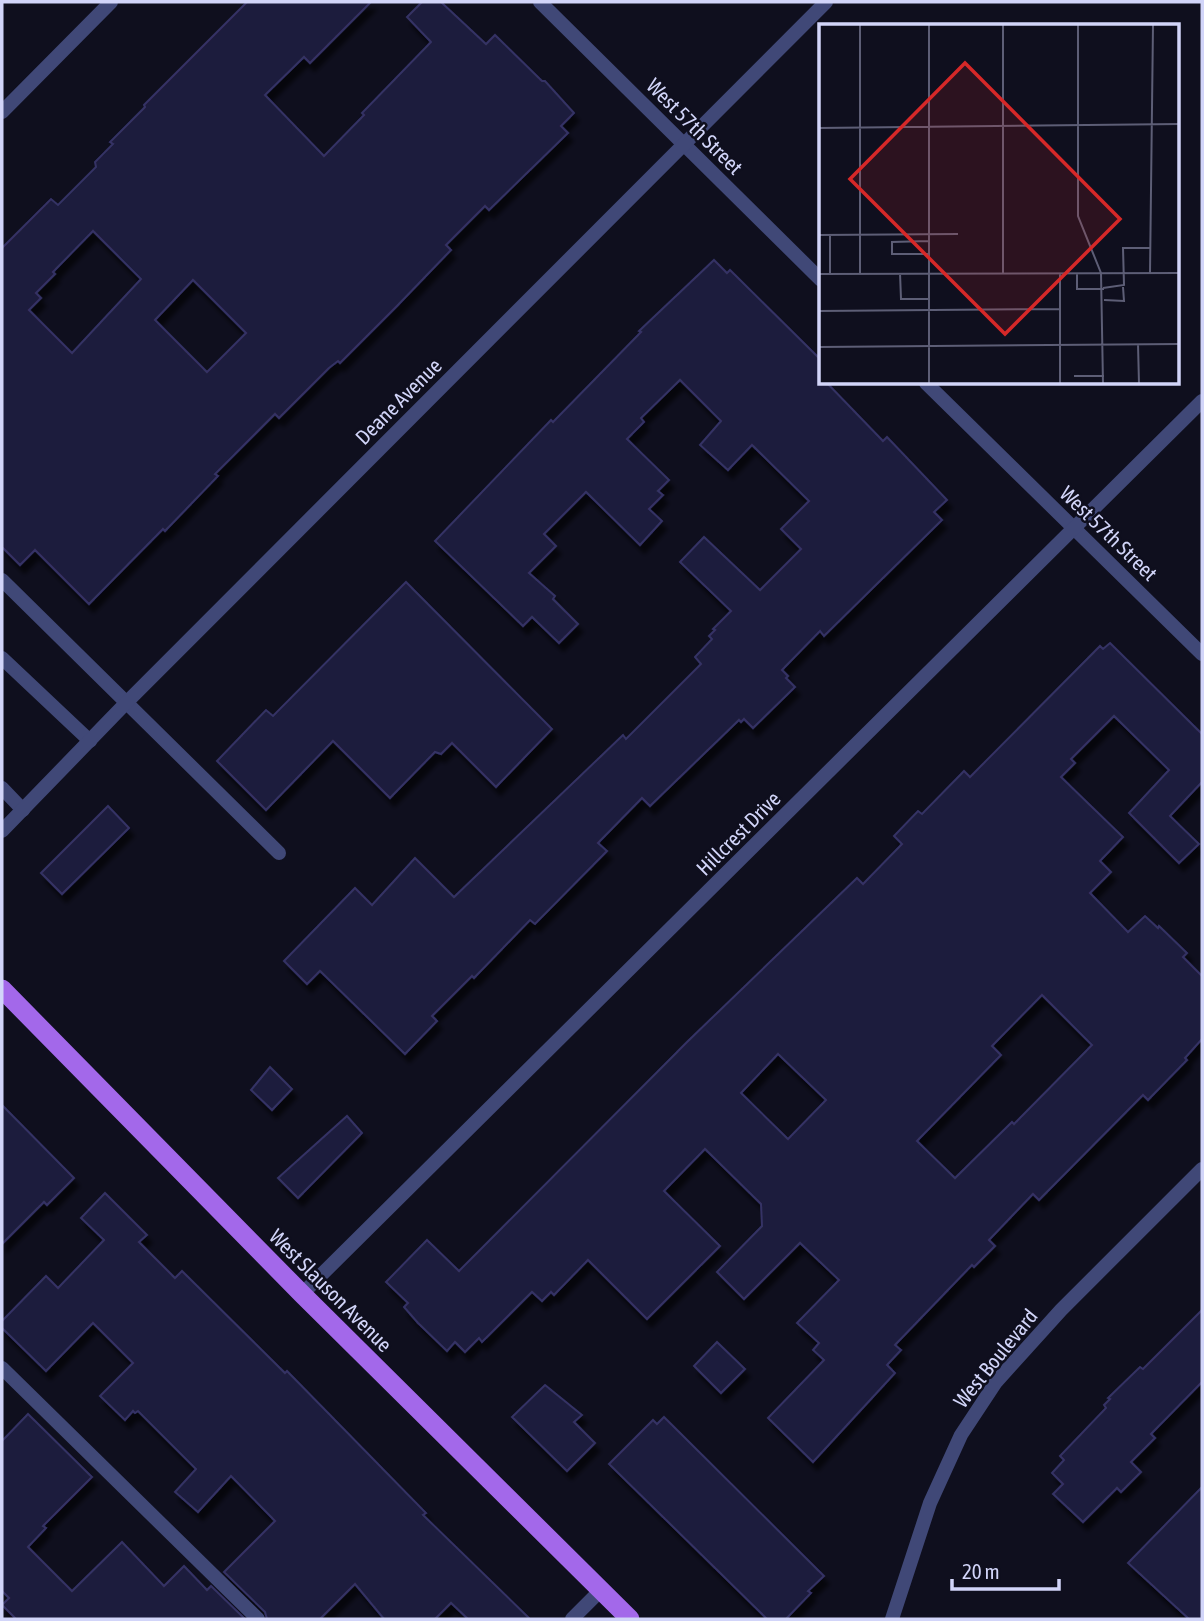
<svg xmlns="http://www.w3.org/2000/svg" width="1204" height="1621" font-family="'Asap Condensed',sans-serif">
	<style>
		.building { fill: #1f1e3c; stroke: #343365; stroke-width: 2; fill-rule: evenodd; filter: url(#shadow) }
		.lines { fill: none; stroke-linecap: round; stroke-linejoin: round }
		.service { stroke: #404877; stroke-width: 14 }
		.minor { stroke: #404877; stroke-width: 14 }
		.tertiary { stroke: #404877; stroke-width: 14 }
		.primary { stroke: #a368ea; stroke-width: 19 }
		.labels { text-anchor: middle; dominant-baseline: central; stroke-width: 5; stroke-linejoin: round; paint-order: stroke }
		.street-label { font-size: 21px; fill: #d2d5f9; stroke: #0f0f1e }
		.inset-road { fill: none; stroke: #5d5e76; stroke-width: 2 }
		.view { fill: #d62828; fill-opacity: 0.15; stroke: #d62828; stroke-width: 3.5 }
		.inset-edge { fill: none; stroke: #d2d5f9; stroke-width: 3.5 }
	</style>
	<defs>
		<filter id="shadow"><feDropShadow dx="4.5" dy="8" stdDeviation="2" flood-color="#0009"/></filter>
	</defs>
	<rect width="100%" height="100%" fill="#0f0f1e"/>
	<g class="building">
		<path d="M 247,2 L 371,2 L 310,63 L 304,57 L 265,95 L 324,156 L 364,115 L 362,113 L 431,42 L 407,17 L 422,2 L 441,2 L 486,44 L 495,35 L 542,81 L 545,81 L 574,113 L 561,126 L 568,133 L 489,210 L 485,206 L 446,245 L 451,250 L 398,305 L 340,363 L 338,361 L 329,368 L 279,418 L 275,414 L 215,474 L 218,476 L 165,531 L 163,529 L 89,604 L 35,550 L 20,565 L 2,547 L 2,248 L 51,199 L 58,205 L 96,167 L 95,162 L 113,144 L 110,142 L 145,107 L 144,105 ZM 93,231 L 141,279 L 72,353 L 29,310 L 41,298 L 36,293 L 55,274 L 53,272 ZM 193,280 L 246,333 L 207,372 L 155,320 Z"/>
		<polygon points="714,260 727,273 730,270 821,360 821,383 827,383 883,441 887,437 947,500 934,512 942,520 824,636 820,631 782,670 788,676 786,678 795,687 753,728 744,719 741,722 739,720 650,806 642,798 598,843 607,851 535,924 530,920 474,978 472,976 432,1016 437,1021 405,1054 320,971 307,984 284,961 355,888 372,905 415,858 454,897 623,735 626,739 701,664 695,657 712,639 709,636 715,630 713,629 731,611 680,562 704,537 760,590 801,549 781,529 809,501 752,445 728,470 700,445 721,421 680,380 641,418 644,422 627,439 669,480 658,491 663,495 649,509 662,521 640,545 586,492 544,534 556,546 529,573 555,596 553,599 578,624 559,643 532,617 523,626 435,541 551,420 553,422 641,332 639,331"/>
		<polygon points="406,582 552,729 496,787 452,743 441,754 435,752 390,798 333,741 266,810 217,761 266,710 273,716"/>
		<path d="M 1110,643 L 1202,734 L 1202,782 L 1170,816 L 1199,844 L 1179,863 L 1129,813 L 1169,770 L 1114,716 L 1071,759 L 1075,763 L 1061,777 L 1123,837 L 1100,861 L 1111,872 L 1090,893 L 1128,932 L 1145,916 L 1158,928 L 1159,926 L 1187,953 L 1183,957 L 1202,976 L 1202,1039 L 1185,1058 L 1187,1060 L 1148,1100 L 1143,1095 L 1039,1200 L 1033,1194 L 989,1240 L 995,1246 L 974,1267 L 972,1265 L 895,1345 L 901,1350 L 887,1365 L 895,1373 L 813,1462 L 768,1418 L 824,1360 L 813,1350 L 819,1343 L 797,1323 L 839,1280 L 800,1243 L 744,1299 L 717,1272 L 762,1226 L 761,1204 L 705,1149 L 664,1191 L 720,1246 L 647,1319 L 588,1260 L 554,1295 L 551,1292 L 542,1301 L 532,1292 L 482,1342 L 479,1338 L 465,1352 L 455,1342 L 447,1351 L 418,1323 L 404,1307 L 408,1303 L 386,1282 L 427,1240 L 459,1271 L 688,1041 L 857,878 L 863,884 L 902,844 L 894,836 L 918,811 L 922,814 L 964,771 L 970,777 L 1100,646 L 1103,649 ZM 1042,995 L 1092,1045 L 1014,1124 L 1012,1122 L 955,1178 L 917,1141 L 1001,1055 L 992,1046 ZM 778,1054 L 826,1100 L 788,1139 L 741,1093 Z"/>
		<polygon points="108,806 129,828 62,894 41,873"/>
		<polygon points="270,1067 292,1089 272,1110 251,1090"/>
		<polygon points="2,1105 74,1178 47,1205 44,1202 2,1244"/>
		<polygon points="347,1116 362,1133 298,1198 278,1178"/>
		<polygon points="105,1193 147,1235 139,1242 175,1278 182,1271 285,1373 287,1371 426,1513 423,1515 530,1619 468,1619 451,1603 435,1619 384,1619 355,1584 320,1619 267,1619 265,1612 224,1572 275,1521 231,1476 198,1512 175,1492 196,1469 138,1411 135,1413 133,1411 125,1420 100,1396 133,1363 93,1323 46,1371 2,1328 2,1321 46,1276 58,1288 104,1240 81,1218"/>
		<polygon points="1202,1310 1202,1382 1151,1434 1155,1438 1131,1462 1141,1472 1121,1492 1117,1488 1083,1522 1053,1494 1063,1484 1052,1473 1064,1460 1060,1456 1106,1408 1104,1405 1110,1399 1108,1398 1140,1367 1143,1369"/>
		<polygon points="717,1342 745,1369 721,1393 694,1366"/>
		<polygon points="545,1385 582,1415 574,1422 595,1443 567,1471 512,1417"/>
		<polygon points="28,1414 92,1477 43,1526 46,1528 28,1547 72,1591 122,1542 164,1586 184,1566 207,1590 211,1586 245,1619 16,1619 2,1605 9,1598 2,1591 2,1441"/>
		<polygon points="664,1417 824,1576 808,1591 811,1593 786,1619 767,1619 609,1464 653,1420 657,1424"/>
		<polygon points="1202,1487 1202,1619 1189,1619 1128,1563"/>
	</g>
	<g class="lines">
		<g class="service">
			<polyline points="2,580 279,853"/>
			<polyline points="2,658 90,741"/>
			<polyline points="2,788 23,810"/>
			<polyline points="2,1368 258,1619"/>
			<polyline points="572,1619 601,1590"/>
		</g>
		<g class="minor">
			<polyline points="540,2 821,280"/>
			<polyline points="2,112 111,2"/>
			<polyline points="926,383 1202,654"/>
			<polyline points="2,831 126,703 826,2"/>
			<polyline points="302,1294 1202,401"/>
		</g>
		<polyline class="tertiary" points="892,1619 930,1503 961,1435 996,1382 1061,1310 1202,1169"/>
		<polyline class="primary" points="2,989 302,1294 630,1619"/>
	</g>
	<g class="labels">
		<g class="street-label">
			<text transform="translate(695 126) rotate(45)">West 57th Street</text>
			<text transform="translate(398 401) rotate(-45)">Deane Avenue</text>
			<text transform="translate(1109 533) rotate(44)">West 57th Street</text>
			<text transform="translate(738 833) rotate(-45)">Hillcrest Drive</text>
			<text transform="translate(331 1290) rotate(45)">West Slauson Avenue</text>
			<text transform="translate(995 1358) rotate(-51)">West Boulevard</text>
		</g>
	</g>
	<g transform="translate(819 24)">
		<rect width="360" height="360" fill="#0f0f1e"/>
		<path class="inset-road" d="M 41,1 L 41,250M 110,1 L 110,360M 259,1 L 259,192 L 282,249M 0,104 L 361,100M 0,211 L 139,210M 11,211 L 11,250M 110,217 L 73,218 L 73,230 L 110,230M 81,249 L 82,275 L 110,275M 282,249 L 284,360M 331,249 L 334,1M 0,250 L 361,249M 184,250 L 184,1M 241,250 L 241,360M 258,250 L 258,265 L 285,265M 284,264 L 305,261 L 304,224 L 331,224M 285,276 L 305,277 L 304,263M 0,287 L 241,285M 319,320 L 320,360M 0,323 L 361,320M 255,352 L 285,352"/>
		<path class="view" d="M 146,39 L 301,195 L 186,310 L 31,155 Z"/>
		<rect width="360" height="360" class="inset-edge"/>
	</g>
	<rect width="1204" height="1621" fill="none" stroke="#d2d5f9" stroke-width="7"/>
	<path d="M952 1579v10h107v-10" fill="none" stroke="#d2d5f9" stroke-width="3.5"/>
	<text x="962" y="1579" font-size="21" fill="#d2d5f9" stroke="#0f0f1e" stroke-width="5" paint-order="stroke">20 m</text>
</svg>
